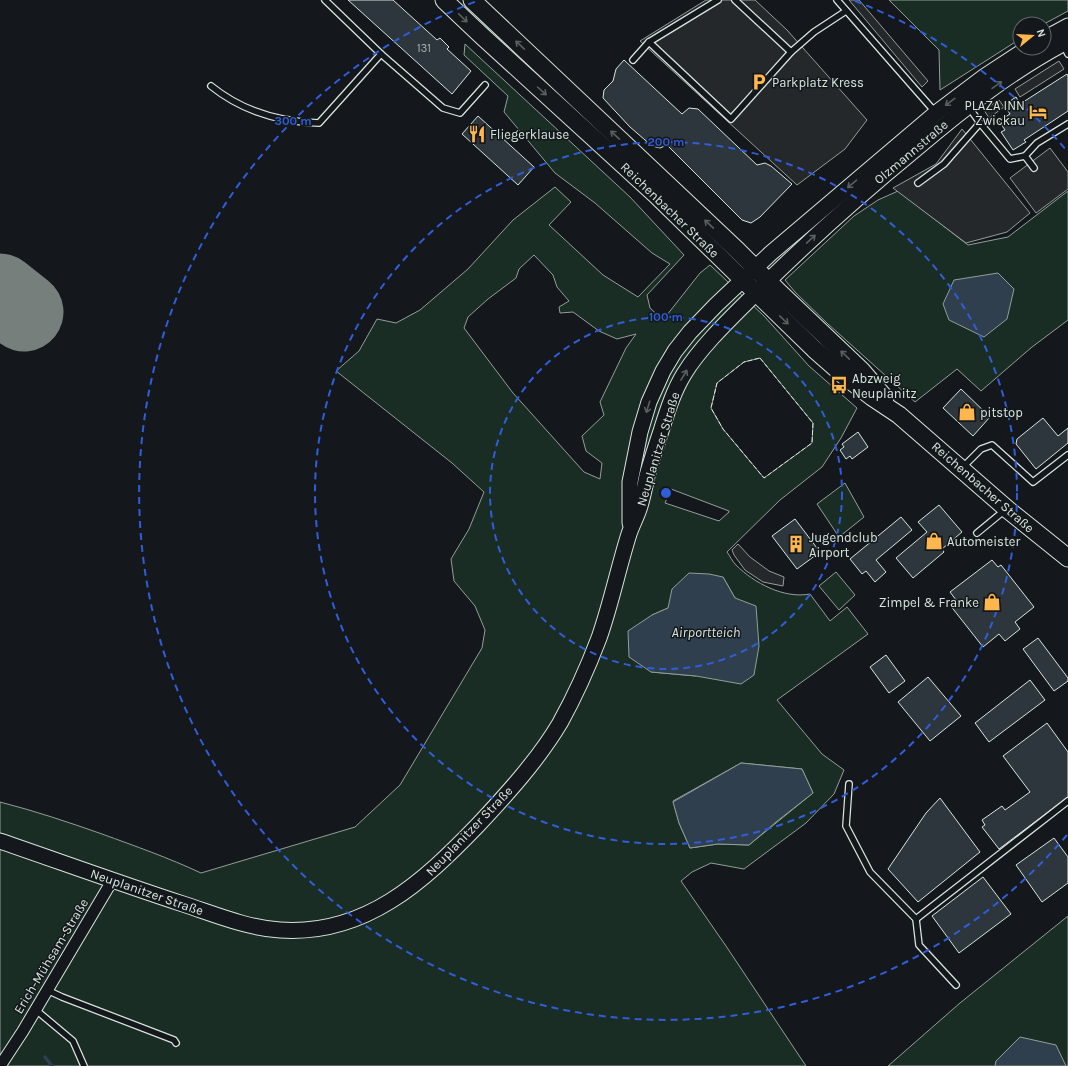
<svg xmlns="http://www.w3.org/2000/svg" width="1068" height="1066" font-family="Karla,sans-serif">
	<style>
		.green { fill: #1a2d24; stroke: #939e99; fill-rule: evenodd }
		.parking { fill: #24282b; stroke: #939e99 }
		.water { fill: #2f3f4d; stroke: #939e99 }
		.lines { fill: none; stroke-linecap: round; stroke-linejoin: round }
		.stream { stroke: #2f3f4d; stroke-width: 3.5 }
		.runway { stroke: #767f7c; stroke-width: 79 }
		.building { fill: #2c363c; stroke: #d8e6dc }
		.service-casing { stroke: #d8e6dc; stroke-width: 8 }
		.minor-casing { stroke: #d8e6dc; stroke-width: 13 }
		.secondary-casing { stroke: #d8e6dc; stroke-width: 17 }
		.primary-casing { stroke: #d8e6dc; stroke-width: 19 }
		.service { stroke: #14181c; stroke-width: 5.5 }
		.minor { stroke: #14181c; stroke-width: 11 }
		.secondary { stroke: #14181c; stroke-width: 15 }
		.primary { stroke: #14181c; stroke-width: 17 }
		.fence { stroke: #d8e6dc; stroke-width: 1; stroke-dasharray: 5 2; stroke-linecap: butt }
		.oneway { stroke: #59605f }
		.ring { fill: none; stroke: #305dd8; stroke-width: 2; stroke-dasharray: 7 5 }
		.labels { text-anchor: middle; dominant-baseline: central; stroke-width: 3; stroke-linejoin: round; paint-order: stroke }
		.number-label { font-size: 11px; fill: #adbab4 }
		.poi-label { font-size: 13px; fill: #d8e6dc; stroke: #14181c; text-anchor: start }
		.street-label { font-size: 13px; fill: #d8e6dc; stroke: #14181c }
		.water-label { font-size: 14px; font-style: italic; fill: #d8e6dc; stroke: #14181c }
		.centre { fill: #305dd8; stroke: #14181c; stroke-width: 2 }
		.ring-label { font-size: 12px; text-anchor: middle; font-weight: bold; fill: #305dd8; stroke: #14181c; stroke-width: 3; stroke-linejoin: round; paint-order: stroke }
	</style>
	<rect width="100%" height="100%" fill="#14181c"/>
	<g class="green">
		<polygon points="889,0 1068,0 1068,11 1044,24 1020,24 1020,39 940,90 939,50"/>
		<path d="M 465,44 L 630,197 L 684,255 L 647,295 L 650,308 L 663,320 L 700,273 L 710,265 L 764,316 L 809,366 L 857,408 L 841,438 L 822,467 L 780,500 L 727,552 C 730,556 732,561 736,565 C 754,583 784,599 810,594 L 830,621 L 847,607 L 868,634 L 777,700 L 822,754 L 844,770 L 834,794 L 806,823 L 744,869 L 711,863 L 692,872 L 681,881 L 726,946 L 806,1066 L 0,1066 L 0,802 C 35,811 68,822 102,834 C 135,846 169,858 201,873 L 355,827 L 400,785 L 482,648 L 485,630 L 475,606 L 454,581 L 451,559 L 469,529 L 484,492 L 452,463 L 336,371 L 359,351 L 377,319 L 396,323 L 420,310 L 468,269 L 513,220 L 555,187 L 571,202 L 549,225 L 603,275 L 638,297 L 670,264 L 652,253 L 595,203 L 555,173 L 504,112 L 508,96 L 464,55 ZM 534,255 L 553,275 L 557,287 L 569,301 L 559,307 L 560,313 L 573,312 L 599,331 L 617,339 L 636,334 L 626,348 L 600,402 L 604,415 L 582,436 L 586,451 L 602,463 L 600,479 L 584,472 L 513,393 L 464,328 L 468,317 L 488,299 L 516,278 L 519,269 ZM 760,358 L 813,423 L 812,443 L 764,478 L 723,429 L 711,408 L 717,383 L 744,362 ZM 671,489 L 729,511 L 729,512 L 719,521 L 665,503 ZM 723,577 L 735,598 L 696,676 L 651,672 L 652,615 L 668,608 ZM 741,763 L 802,769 L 813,793 L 749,845 L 718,844 L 690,848 L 679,823 L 673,801 Z"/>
		<polygon points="898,191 968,245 1008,237 1068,191 1068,320 1032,347 981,391 957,369 915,402 828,324 795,292 785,280 854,216 878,200"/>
		<polygon points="845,483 864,517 839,537 817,504"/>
		<polygon points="836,572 855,595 839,610 819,586"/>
		<polygon points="1068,916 1068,1066 888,1066 960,1003"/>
	</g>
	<g class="parking">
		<polygon points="706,0 755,0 787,30 867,120 845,149 797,185 640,41"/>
		<polygon points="849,0 859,0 928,81 922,87"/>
		<polygon points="1059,61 1064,69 1020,97 1015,89"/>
		<polygon points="999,100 1004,107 989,118 984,110"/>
		<polygon points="962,129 1030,213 1007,232 966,243 893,188 936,164"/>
		<polygon points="1050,148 1068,172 1068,189 1036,213 1010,178"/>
		<polygon points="738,544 750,557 769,571 784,577 783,586 763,582 745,570 734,555 732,550"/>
	</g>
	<g class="water">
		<polygon points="998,273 1014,289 1007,319 984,337 949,320 943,304 954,280"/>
		<polygon points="689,573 709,574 723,577 735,598 756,606 759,646 754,675 741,684 696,676 651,672 629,657 628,631 652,615 668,608 672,589"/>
		<polygon points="741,763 802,769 813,793 776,822 749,845 718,844 690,848 679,823 673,802"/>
		<polygon points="1020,1037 1056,1045 1066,1066 995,1066 996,1061"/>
	</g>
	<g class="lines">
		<polyline class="stream" points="45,1057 52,1066"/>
		<polyline class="runway" points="0,293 24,312"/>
	</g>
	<g class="building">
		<polygon points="348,0 393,0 437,40 440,38 449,47 447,49 471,71 452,94"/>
		<polygon points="624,60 682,114 689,108 698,109 757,165 765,163 771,166 792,184 760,217 751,223 742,220 667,145 660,148 652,146 630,127 603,98 604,90 613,81 616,69"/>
		<polygon points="1067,74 1068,76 1068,111 1024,140 1026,142 1013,150 1001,132 1005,130 999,121 1010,114 1004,105 1016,97 1020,104"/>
		<polygon points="478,116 534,167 518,185 462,134"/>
		<polygon points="961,389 990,417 973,436 943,408"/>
		<polygon points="1043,418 1058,436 1068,428 1068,443 1036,469 1016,444 1017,439"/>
		<polygon points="858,432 868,447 852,459 850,456 846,459 840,450 844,447 842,444"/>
		<polygon points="939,505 962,532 942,549 944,552 913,578 896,558 927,532 918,522"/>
		<polygon points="901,517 912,530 876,560 886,572 875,582 866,571 862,574 850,559"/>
		<polygon points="795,519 820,552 797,569 772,536"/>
		<polygon points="992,560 998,567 1001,565 1034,607 1015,622 1020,629 1005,641 999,634 983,647 950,605 956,600 950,592"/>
		<polygon points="1038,638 1068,678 1068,681 1054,691 1023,649"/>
		<polygon points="886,655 905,681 889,693 870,667"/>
		<polygon points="928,677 961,716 930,741 898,702"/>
		<polygon points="1030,680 1045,700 989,742 975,723"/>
		<polygon points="1047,723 1068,752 1068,797 999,849 982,827 985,825 982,820 1002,806 1005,810 1030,792 1003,756"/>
		<polygon points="940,798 980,852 918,902 888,869 926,813"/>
		<polygon points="1054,838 1068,857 1068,883 1042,902 1016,865"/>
		<polygon points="983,877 1011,914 959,953 932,916"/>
	</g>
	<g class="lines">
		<g class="service-casing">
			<g id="service">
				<polyline points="325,0 381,54 443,108 460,113 485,85"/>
				<polyline points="735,0 791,52"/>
				<polyline points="837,0 936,113"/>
				<polyline points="649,42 731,119 791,52 814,32 846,11"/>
				<polyline points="1063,44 1068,54"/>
				<polyline points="633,60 649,42 718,0"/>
				<path d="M 211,86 C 242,111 279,122 319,123 L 381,54"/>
				<polyline points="968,106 980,123 1010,159 1025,156 1037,143 1068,124"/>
				<polyline points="1025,156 1034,168"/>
				<polyline points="918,183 944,164 980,123"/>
				<polyline points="962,468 981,449 992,445 1033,482 1068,455"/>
				<polyline points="977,533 1005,510"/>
				<polyline points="849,784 846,826 870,872 916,919 1068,801"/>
				<polyline points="916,919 919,945 956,985"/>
				<polyline points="47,990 62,997 174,1040 176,1043"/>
				<polyline points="36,1010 73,1041 84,1066"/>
			</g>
		</g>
		<g class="minor-casing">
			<polyline id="minor" points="0,1066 23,1031 112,881"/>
		</g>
		<g class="secondary-casing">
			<g id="secondary">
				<polyline points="1044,39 1068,26"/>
				<polyline points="630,523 630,482 640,432 649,402 663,371 675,351 690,332 716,305 771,253 936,113 985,76 1028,48"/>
				<path d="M 0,841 C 61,862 122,884 183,904 C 214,914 247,928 280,930 C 365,936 423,882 478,825 C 507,794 538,760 560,723 C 575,696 588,667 599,638 C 611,604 618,569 629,534 C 632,525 637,516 640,506 C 643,496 645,486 647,476 C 651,461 656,446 661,431 C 667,412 673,392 684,374 C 701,346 732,317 756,293 C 807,242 861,194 917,148 C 964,108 1013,70 1068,41"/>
			</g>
		</g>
		<g class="primary-casing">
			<g id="primary">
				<polyline points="444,0 482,36 655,194 814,349 847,378 872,397 899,415 1007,509 1068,558"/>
				<polyline points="472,0 738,251 780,293 862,371 885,398"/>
			</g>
		</g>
		<use href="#service" class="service"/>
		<use href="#minor" class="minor"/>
		<use href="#secondary" class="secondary"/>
		<use href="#primary" class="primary"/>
		<polygon class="fence" points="760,358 813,423 812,443 764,478 723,429 711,408 717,383 744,362"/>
	</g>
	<defs><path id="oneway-shaft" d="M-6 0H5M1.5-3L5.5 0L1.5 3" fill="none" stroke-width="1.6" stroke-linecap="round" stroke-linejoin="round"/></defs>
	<g class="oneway">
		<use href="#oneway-shaft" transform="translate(463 18) rotate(44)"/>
		<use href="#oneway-shaft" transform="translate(520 45) rotate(-137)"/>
		<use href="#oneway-shaft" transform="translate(997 85) rotate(-35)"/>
		<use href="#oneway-shaft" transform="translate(542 91) rotate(42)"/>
		<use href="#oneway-shaft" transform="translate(950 102) rotate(143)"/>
		<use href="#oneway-shaft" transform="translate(615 135) rotate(-137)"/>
		<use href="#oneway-shaft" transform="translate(852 184) rotate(140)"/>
		<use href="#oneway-shaft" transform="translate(709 224) rotate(-137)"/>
		<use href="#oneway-shaft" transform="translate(811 239) rotate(-43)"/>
		<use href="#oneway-shaft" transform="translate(784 320) rotate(44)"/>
		<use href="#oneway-shaft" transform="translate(845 355) rotate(-136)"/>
		<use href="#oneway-shaft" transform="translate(684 375) rotate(-59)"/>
		<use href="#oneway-shaft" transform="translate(648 407) rotate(107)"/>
	</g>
	<g class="ring">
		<circle cx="666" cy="493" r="176"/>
		<circle cx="666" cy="493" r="351"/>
		<path d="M1067 835A527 527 0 1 1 477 1M855 1A527 527 0 0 1 1067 151"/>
	</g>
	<defs>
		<g id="parking-bare" transform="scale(1.38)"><path d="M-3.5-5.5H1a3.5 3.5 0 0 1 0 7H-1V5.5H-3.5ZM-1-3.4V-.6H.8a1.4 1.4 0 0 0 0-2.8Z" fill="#ffb74d" stroke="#14181c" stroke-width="2.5" paint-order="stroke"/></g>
		<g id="hotel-bare" transform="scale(1.38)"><path d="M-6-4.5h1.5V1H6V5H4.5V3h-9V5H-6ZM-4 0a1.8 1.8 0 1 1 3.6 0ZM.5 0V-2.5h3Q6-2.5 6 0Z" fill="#ffb74d" stroke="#14181c" stroke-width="2.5" paint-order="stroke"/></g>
		<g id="restaurant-bare" transform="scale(1.38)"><path d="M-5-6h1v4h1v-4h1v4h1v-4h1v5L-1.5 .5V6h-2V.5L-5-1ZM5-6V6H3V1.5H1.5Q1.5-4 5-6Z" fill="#ffb74d" stroke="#14181c" stroke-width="2.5" paint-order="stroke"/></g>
		<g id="bus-bare" transform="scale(1.38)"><path d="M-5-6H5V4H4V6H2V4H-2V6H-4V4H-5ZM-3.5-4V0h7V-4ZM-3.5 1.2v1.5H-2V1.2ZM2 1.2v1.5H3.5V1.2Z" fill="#ffb74d" stroke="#14181c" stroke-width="2.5" paint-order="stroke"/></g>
		<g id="shop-bare" transform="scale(1.38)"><path d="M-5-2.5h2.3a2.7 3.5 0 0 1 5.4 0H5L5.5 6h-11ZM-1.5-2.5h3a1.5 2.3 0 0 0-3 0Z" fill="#ffb74d" stroke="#14181c" stroke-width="2.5" paint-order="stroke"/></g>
		<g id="building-bare" transform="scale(1.38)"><path d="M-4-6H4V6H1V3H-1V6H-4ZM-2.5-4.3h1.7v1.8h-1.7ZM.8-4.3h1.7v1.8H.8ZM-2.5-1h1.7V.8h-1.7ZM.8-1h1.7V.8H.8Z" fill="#ffb74d" stroke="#14181c" stroke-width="2.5" paint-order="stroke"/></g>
	</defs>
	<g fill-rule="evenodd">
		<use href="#parking-bare" x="759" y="82"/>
		<use href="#hotel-bare" x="1038" y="112"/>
		<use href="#restaurant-bare" x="477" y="134"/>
		<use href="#bus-bare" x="839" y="385"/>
		<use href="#shop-bare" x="967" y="412"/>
		<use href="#shop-bare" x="934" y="541"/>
		<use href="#building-bare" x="796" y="544"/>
		<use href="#shop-bare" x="992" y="602"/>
	</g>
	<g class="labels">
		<g class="number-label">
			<text x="424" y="48">131</text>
		</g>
		<g class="poi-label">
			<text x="772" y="82">Parkplatz Kress</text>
			<text x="1025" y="105" text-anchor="end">PLAZA INN<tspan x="1025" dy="15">Zwickau</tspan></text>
			<text x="490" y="134">Fliegerklause</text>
			<text x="852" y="378">Abzweig<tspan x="852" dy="15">Neuplanitz</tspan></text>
			<text x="980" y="412">pitstop</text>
			<text x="809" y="537">Jugendclub<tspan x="809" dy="15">Airport</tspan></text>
			<text x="947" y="541">Automeister</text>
			<text x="979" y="602" text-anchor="end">Zimpel &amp; Franke</text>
		</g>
		<g class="street-label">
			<text transform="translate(911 152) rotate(-40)">Olzmannstraße</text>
			<text transform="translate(670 210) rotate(44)">Reichenbacher Straße</text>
			<text transform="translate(658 449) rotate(-73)">Neuplanitzer Straße</text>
			<text transform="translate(983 487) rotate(41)">Reichenbacher Straße</text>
			<text transform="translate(469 831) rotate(-46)">Neuplanitzer Straße</text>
			<text transform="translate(147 892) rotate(19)">Neuplanitzer Straße</text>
			<text transform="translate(51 956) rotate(-59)">Erich-Mühsam-Straße</text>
		</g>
		<g class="water-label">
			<text x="706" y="632">Airportteich</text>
		</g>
	</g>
	<circle cx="666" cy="493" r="6" class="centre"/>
	<g class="ring-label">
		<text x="293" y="125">300 m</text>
		<text x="666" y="146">200 m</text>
		<text x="666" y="321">100 m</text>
	</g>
	<g transform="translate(1032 36) rotate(72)"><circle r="19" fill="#14181c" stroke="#626a69"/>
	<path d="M0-3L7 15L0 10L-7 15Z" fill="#ffb74d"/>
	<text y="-6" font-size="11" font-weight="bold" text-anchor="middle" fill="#d8e6dc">N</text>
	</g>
</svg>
